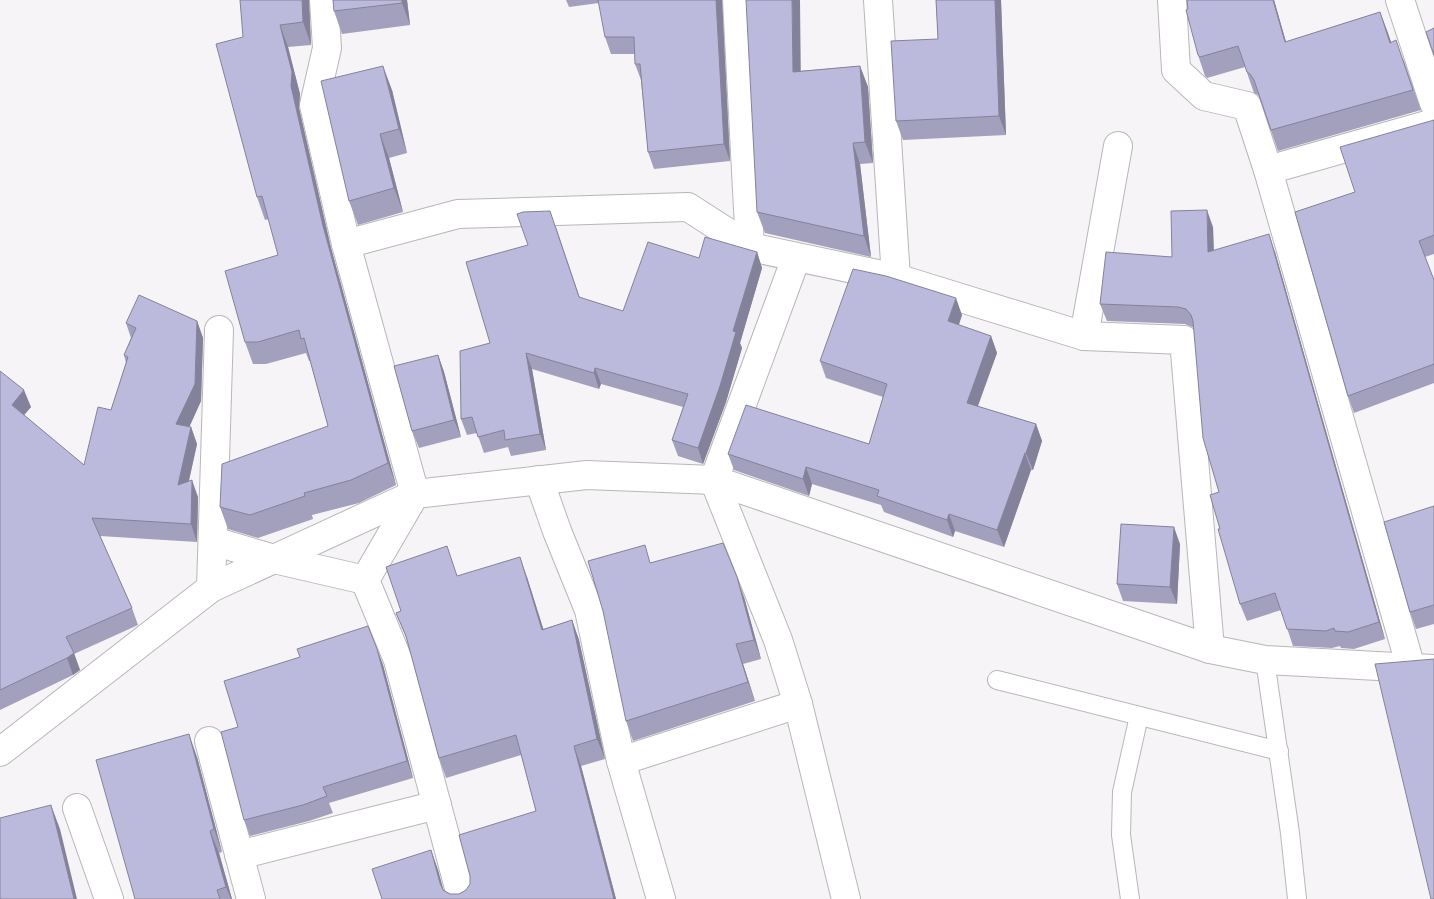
<svg xmlns="http://www.w3.org/2000/svg" width="1434" height="899" font-family="'DejaVu Sans',sans-serif">
	<style>
		.lines { fill: none; stroke-linecap: round; stroke-linejoin: round }
		.service-casing { stroke: #b8b6b9; stroke-width: 20 }
		.minor-casing { stroke: #b8b6b9; stroke-width: 30 }
		.service { stroke: #fff; stroke-width: 18 }
		.minor { stroke: #fff; stroke-width: 28 }
		.wall { fill: #a2a0bd }
		.shaded-wall { fill: #84829a }
		.building { fill: #bcbadc; stroke: #84829a }
	</style>
	<rect width="100%" height="100%" fill="#f7f4f8"/>
	<g class="lines">
		<g class="service-casing">
			<g id="service">
				<polyline points="1265,660 1290,833 1297,899"/>
				<polyline points="997,680 1279,751"/>
				<polyline points="1130,899 1121,835 1122,792 1139,716"/>
			</g>
		</g>
		<g class="minor-casing">
			<g id="minor">
				<polyline points="324,0 327,48 314,105 346,244 415,494 365,580"/>
				<polyline points="737,0 750,247"/>
				<polyline points="878,0 896,278"/>
				<polyline points="1172,0 1176,70 1204,96 1247,106 1268,170 1411,668"/>
				<polyline points="1400,0 1434,103"/>
				<polyline points="1268,170 1434,123"/>
				<polyline points="346,244 458,214 688,207 750,247 896,278 1084,336 1184,340 1210,649"/>
				<polyline points="796,258 714,480 778,640 798,704 846,899"/>
				<polyline points="1084,336 1118,146"/>
				<polyline points="539,480 557,531 589,610 621,761 661,899"/>
				<polyline points="213,541 274,559 365,580"/>
				<polyline points="365,580 398,660 462,899"/>
				<polyline points="211,588 219,330"/>
				<polyline points="209,741 251,899"/>
				<polyline points="0,752 211,588 415,494 587,475 714,480 1210,649 1265,660 1434,669"/>
				<polyline points="621,761 798,704"/>
				<polyline points="77,808 109,899"/>
				<polyline points="239,855 437,805"/>
			</g>
		</g>
		<use href="#service" class="service"/>
		<use href="#minor" class="minor"/>
	</g>
	<g class="wall">
		<polygon points="309,0 311,45 288,47 300,94 299,108 331,248 396,485 359,503 312,515 313,519 258,538 228,529 220,507 328,426 310,361 309,361 306,353 266,364 253,364 245,342 278,255 269,219 265,220 257,197 243,37"/>
		<polygon points="333,0 407,0 410,25 342,34 334,11"/>
		<polygon points="566,0 722,0 730,161 654,169 648,152 641,80 635,64 635,54 611,54 605,37 599,3 569,7"/>
		<polygon points="800,0 800,71 860,66 868,87 873,163 860,164 871,257 765,233 757,212"/>
		<polygon points="936,0 1001,0 1006,135 903,140 896,121 938,39"/>
		<polygon points="1274,0 1286,42 1380,12 1391,42 1404,61 1421,110 1278,151 1260,99 1258,95 1254,93 1245,67 1207,78 1205,76 1198,55"/>
		<polygon points="392,90 407,153 389,158 403,212 358,225 349,201"/>
		<polygon points="1434,120 1434,254 1425,257 1434,280 1434,383 1354,413 1348,396 1355,192"/>
		<polygon points="556,227 580,298 623,311 699,258 757,252 762,268 740,343 742,348 726,402 703,464 678,456 672,440 683,407 601,384 599,389 532,369 546,450 511,456 508,447 484,453 477,433 467,435 461,419 528,245"/>
		<polygon points="1213,227 1214,250 1275,252 1385,639 1354,649 1341,648 1340,646 1332,648 1293,646 1281,610 1247,621 1240,604 1220,529 1219,492 1194,328 1192,327 1185,324 1107,321 1100,304 1172,257"/>
		<polygon points="962,315 959,325 991,336 997,353 977,406 1036,424 1042,441 1033,470 1031,470 1004,547 955,531 953,537 884,512 881,505 812,484 809,496 734,470 728,454 869,444 883,397 826,378 820,361"/>
		<polygon points="197,321 203,338 201,401 189,427 191,427 197,444 189,481 198,497 197,542 100,536 132,608 138,625 74,654 80,670 73,675 0,710 0,371 31,407 24,415 84,465 111,410 126,363 124,355 131,338 126,323"/>
		<polygon points="438,355 444,372 461,437 419,448 412,431"/>
		<polygon points="1434,506 1434,624 1416,629 1410,612"/>
		<polygon points="1180,544 1177,604 1123,601 1117,584"/>
		<polygon points="651,562 744,597 761,659 743,664 755,701 633,741 626,721"/>
		<polygon points="457,576 527,577 543,629 572,620 579,640 605,759 581,766 616,899 382,899 431,850 438,870 443,890 450,894 459,894 466,890 536,811 521,755 446,778 439,758 408,642 396,613 401,611"/>
		<polygon points="377,649 383,665 413,778 329,803 333,813 309,821 250,836 244,820 238,727"/>
		<polygon points="197,757 222,852 219,853 232,899 135,899"/>
	</g>
	<g class="shaded-wall">
		<polygon points="302,0 309,0 311,45 303,22"/>
		<polygon points="402,0 407,0 410,25 402,3"/>
		<polygon points="716,0 722,0 730,161 724,144"/>
		<polygon points="792,0 800,0 801,92 793,72"/>
		<polygon points="995,0 1001,0 1006,135 999,116"/>
		<polygon points="1273,0 1274,0 1292,63 1285,42"/>
		<polygon points="1380,12 1388,33 1398,63 1390,43"/>
		<polygon points="280,25 288,47 300,94 299,108 331,248 396,485 388,463 323,226 291,86"/>
		<polygon points="383,66 392,90 407,153 399,129"/>
		<polygon points="860,66 868,87 873,163 865,142"/>
		<polygon points="380,134 389,158 403,212 394,188"/>
		<polygon points="853,143 860,164 871,257 864,236"/>
		<polygon points="1207,210 1213,227 1214,269 1208,252"/>
		<polygon points="1269,234 1275,252 1385,639 1379,622"/>
		<polygon points="757,252 762,268 740,343 742,348 726,402 703,464 698,448"/>
		<polygon points="956,298 962,315 954,338 948,321"/>
		<polygon points="197,321 203,338 201,401 183,441 176,424"/>
		<polygon points="991,336 997,353 973,420 967,403"/>
		<polygon points="526,353 532,369 546,450 540,434"/>
		<polygon points="438,355 444,372 461,437 454,420"/>
		<polygon points="595,368 601,384 599,389 594,373"/>
		<polygon points="24,390 31,407 18,422 12,405"/>
		<polygon points="1036,424 1042,441 1033,470 1026,453"/>
		<polygon points="191,427 197,444 184,502 178,485"/>
		<polygon points="1025,453 1031,470 1004,547 997,530"/>
		<polygon points="806,467 812,484 809,496 803,479"/>
		<polygon points="192,480 198,497 197,542 191,524"/>
		<polygon points="949,514 955,531 953,537 947,520"/>
		<polygon points="1174,527 1180,544 1177,604 1170,587"/>
		<polygon points="520,557 527,577 550,650 542,630"/>
		<polygon points="737,577 744,597 761,659 754,640"/>
		<polygon points="572,620 579,640 605,759 597,739"/>
		<polygon points="736,644 743,664 755,701 748,682"/>
		<polygon points="377,649 383,665 413,778 407,761"/>
		<polygon points="74,653 80,670 73,675 67,658"/>
		<polygon points="189,734 197,757 222,852 214,829"/>
		<polygon points="574,746 581,766 616,899 614,899"/>
		<polygon points="51,805 60,829 77,899 74,899"/>
		<polygon points="210,831 219,853 232,899 231,899 226,887"/>
		<polygon points="431,850 438,870 446,899 440,883"/>
	</g>
	<g class="building">
		<polygon points="240,0 302,0 303,22 280,25 292,72 291,86 323,226 388,463 351,480 304,493 305,496 250,515 220,507 222,464 328,426 304,338 301,339 299,330 258,342 245,342 225,271 278,255 262,196 257,197 216,44 243,37"/>
		<polygon points="333,0 402,0 402,3 334,11"/>
		<polygon points="598,0 716,0 724,144 648,152 640,64 635,64 634,37 605,37"/>
		<polygon points="746,0 792,0 793,72 860,66 865,142 853,143 864,236 757,212"/>
		<polygon points="936,0 995,0 999,116 896,121 891,41 938,39"/>
		<polygon points="1187,0 1273,0 1285,42 1380,12 1390,43 1396,40 1413,90 1271,130 1254,80 1250,74 1247,72 1238,46 1200,57 1198,55 1186,10 1188,9"/>
		<polygon points="1434,28 1434,55 1426,32"/>
		<polygon points="383,66 399,129 380,134 394,188 349,201 321,81"/>
		<polygon points="1434,120 1434,235 1419,241 1434,280 1434,365 1434,364 1348,396 1295,212 1355,192 1340,147"/>
		<polygon points="1207,210 1208,252 1269,234 1379,622 1348,632 1335,631 1334,628 1326,631 1287,629 1275,593 1240,604 1218,529 1220,529 1210,495 1219,492 1203,438 1193,321 1191,315 1186,309 1178,307 1100,304 1106,252 1172,257 1171,211"/>
		<polygon points="550,211 579,297 623,311 648,242 699,258 705,237 757,252 733,331 736,332 720,386 698,448 672,440 688,394 595,368 594,373 526,353 540,434 505,440 504,430 478,437 472,417 461,419 460,351 490,343 466,262 528,245 517,214 523,212"/>
		<polygon points="853,269 886,276 956,298 948,321 991,336 967,403 1036,424 1026,453 1025,453 997,530 949,514 947,520 877,496 879,490 806,467 803,479 728,454 746,405 869,444 887,384 820,361"/>
		<polygon points="139,295 197,321 195,384 176,424 191,427 178,485 192,480 191,524 92,518 132,608 66,637 74,653 67,658 0,690 0,371 24,390 12,405 84,465 98,407 111,410 128,357 124,355 136,328 126,323"/>
		<polygon points="438,355 454,420 412,431 394,366"/>
		<polygon points="1434,506 1434,605 1410,612 1384,522"/>
		<polygon points="1121,524 1174,527 1170,587 1117,584"/>
		<polygon points="723,543 737,577 754,640 736,644 748,682 626,721 603,611 588,561 645,545 650,563"/>
		<polygon points="447,546 457,576 520,557 542,630 572,620 597,739 574,746 614,899 382,899 372,869 431,850 440,883 443,890 450,894 459,894 466,890 470,884 470,876 459,835 536,811 516,735 439,758 406,636 396,613 401,611 386,567"/>
		<polygon points="368,626 377,649 407,761 323,787 327,796 303,805 244,820 221,732 238,727 224,681 300,657 297,649"/>
		<polygon points="1434,659 1434,899 1431,899 1375,664"/>
		<polygon points="189,734 214,829 210,831 226,887 217,890 220,899 135,899 96,760"/>
		<polygon points="51,805 74,899 0,899 0,818"/>
	</g>
</svg>
